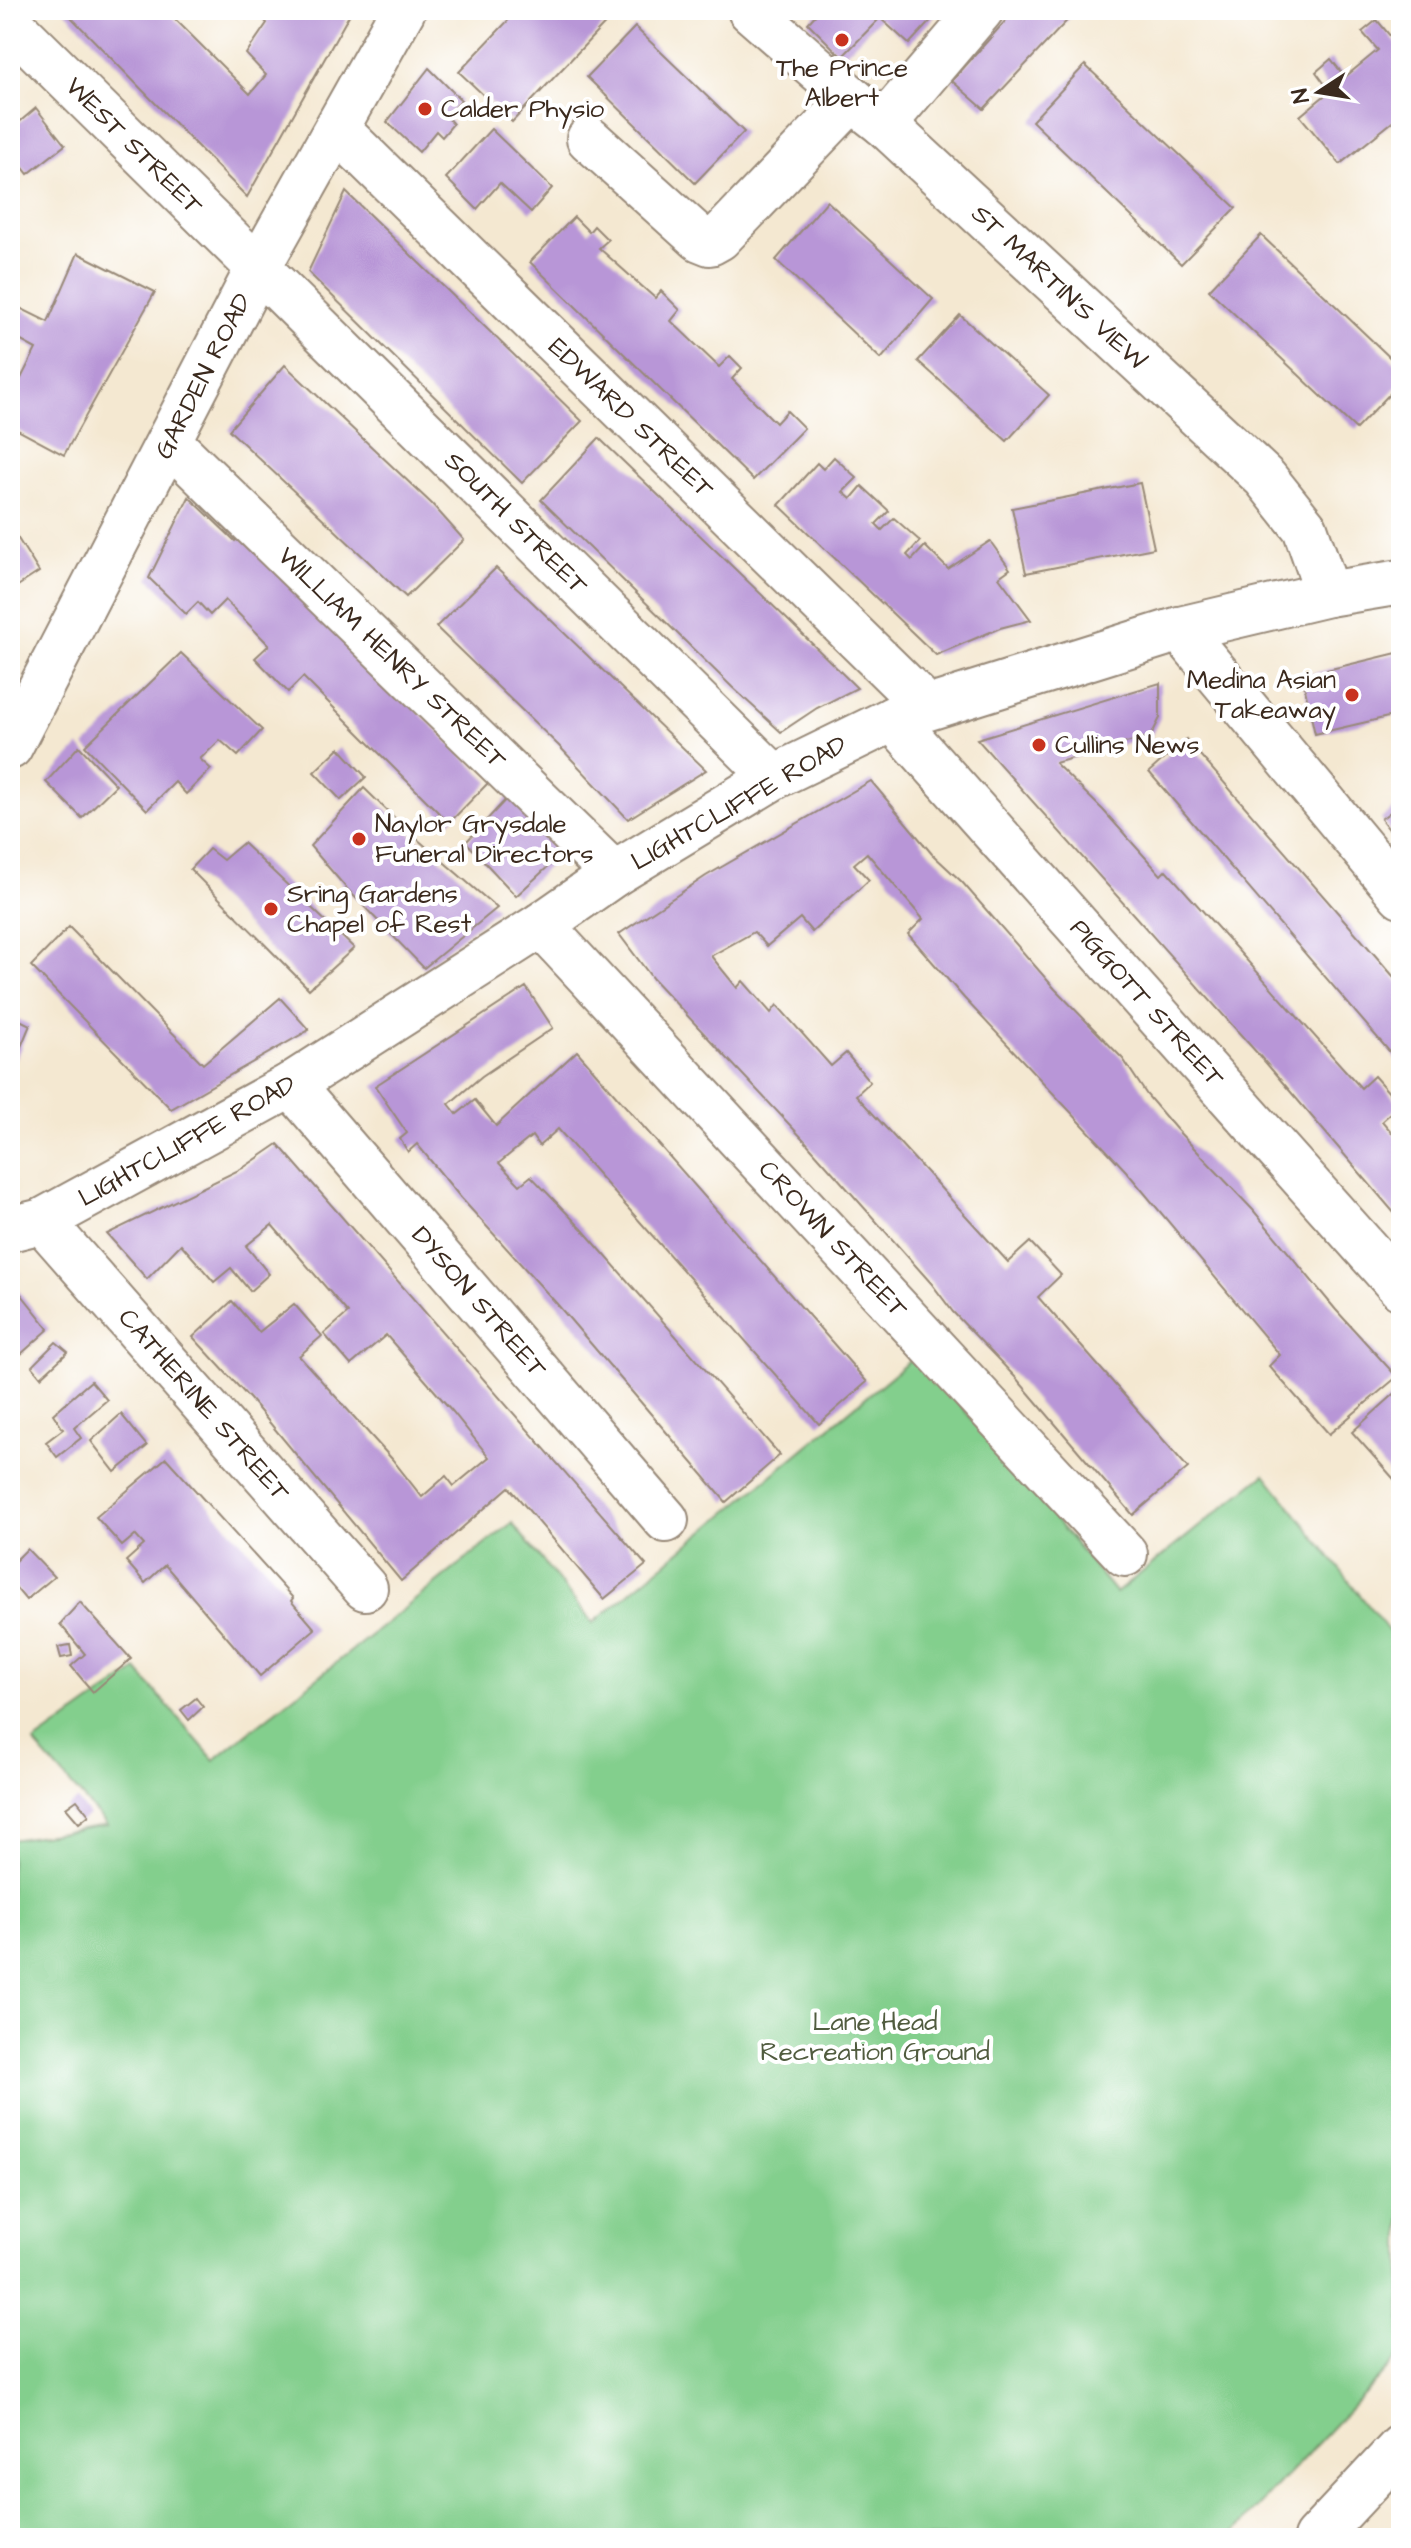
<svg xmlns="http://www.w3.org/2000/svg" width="1411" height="2548" font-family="'Architects Daughter',sans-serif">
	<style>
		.green { fill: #83cf8d; stroke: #5f7c56; stroke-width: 2 }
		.building { fill: #b896d7 }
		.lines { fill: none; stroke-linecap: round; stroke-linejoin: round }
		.minor-casing { stroke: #988978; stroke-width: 48 }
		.major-casing { stroke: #988978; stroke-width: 48 }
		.minor { stroke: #fff; stroke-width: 44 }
		.major { stroke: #fff; stroke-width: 44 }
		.poi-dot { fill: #c8321e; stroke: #fff; stroke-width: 3 }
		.labels { text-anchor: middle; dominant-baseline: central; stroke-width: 8; stroke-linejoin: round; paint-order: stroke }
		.poi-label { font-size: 26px; fill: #3b2a1e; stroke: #fff; text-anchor: start }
		.street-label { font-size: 26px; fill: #3b2a1e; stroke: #fff }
		.park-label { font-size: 26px; fill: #515c3f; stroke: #fff }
	</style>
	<rect width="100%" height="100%" fill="#fff"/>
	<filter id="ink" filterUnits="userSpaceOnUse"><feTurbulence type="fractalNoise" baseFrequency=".0125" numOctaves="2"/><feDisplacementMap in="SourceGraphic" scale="16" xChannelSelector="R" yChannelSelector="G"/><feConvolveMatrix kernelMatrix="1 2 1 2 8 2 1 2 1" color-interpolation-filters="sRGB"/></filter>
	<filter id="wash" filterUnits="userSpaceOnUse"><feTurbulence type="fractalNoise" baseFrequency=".006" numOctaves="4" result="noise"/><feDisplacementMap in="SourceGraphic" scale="32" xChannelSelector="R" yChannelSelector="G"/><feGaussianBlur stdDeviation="1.8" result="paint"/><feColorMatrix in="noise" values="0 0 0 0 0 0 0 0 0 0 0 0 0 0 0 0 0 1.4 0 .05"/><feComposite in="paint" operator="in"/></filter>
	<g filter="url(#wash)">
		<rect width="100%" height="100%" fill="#f4e8d1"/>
		<polygon class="green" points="918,1354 1116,1593 1265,1474 1401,1647 1401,2354 1229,2538 10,2538 10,1840 107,1825 34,1743 137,1670 214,1760 512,1523 593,1623"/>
		<g id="blocks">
			<g class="building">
				<polygon points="64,10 166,10 250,94 266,75 246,54 267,23 255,10 352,10 247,197"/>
				<polygon points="518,10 607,10 613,15 512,122 459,72"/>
				<polygon points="820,10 931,10 936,15 909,44 880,18 842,57 808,23"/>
				<polygon points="1015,10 1077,10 984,109 952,81"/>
				<polygon points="1377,20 1401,49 1401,115 1340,164 1300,116 1330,91 1316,72 1331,59 1345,77 1378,50 1362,32"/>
				<polygon points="635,27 744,132 695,183 587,77"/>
				<polygon points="1085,65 1236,208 1181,264 1032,121"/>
				<polygon points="429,68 461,100 447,117 453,124 442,137 436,131 419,152 387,122"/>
				<polygon points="36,108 65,145 28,174 10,151 10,130"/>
				<polygon points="491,129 552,188 531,212 500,183 477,209 446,178"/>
				<polygon points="346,192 582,421 522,483 308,272"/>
				<polygon points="827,201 933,299 881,359 776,260"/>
				<polygon points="574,217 589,232 594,226 608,240 599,248 655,298 661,291 680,310 671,321 719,367 730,356 742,368 732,379 776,423 787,411 804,428 753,480 530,262"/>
				<polygon points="1261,235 1401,368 1401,382 1356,429 1209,290"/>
				<polygon points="78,253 155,292 64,455 10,426 10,400 36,349 10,335 10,311 20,308 48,322"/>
				<polygon points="960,315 1049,395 1007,441 918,361"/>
				<polygon points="285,365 432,504 464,540 406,597 229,430"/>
				<polygon points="599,438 793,625 857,688 817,708 781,732 732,687 541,500"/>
				<polygon points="834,457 857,478 843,492 851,499 862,486 889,511 876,524 882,530 894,518 920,541 907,555 912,560 925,546 948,569 990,541 1010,569 999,577 1031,620 1000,628 936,655 779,505 817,463 823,469"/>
				<polygon points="1140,483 1154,548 1026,573 1012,508"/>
				<polygon points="189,497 235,541 240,535 489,782 449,823 303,677 288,692 255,658 269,645 225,600 210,615 198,602 186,614 149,578"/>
				<polygon points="10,526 39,572 10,591"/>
				<polygon points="496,568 526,596 706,770 628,819 559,746 436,627"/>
				<polygon points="1401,652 1401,714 1315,734 1302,676"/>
				<polygon points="181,653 262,730 238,756 220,740 200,759 211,769 186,794 175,782 147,810 85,746"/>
				<polygon points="1160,683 1160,718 1151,736 1055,763 1103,810 1161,875 1166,870 1361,1088 1374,1076 1400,1105 1382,1121 1401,1143 1401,1221 1266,1063 977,739"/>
				<polygon points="1186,739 1401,985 1401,1065 1149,772"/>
				<polygon points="79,746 116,785 82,818 46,782"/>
				<polygon points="339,748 366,777 341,800 314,772"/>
				<polygon points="1401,761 1401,779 1392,768"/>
				<polygon points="871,781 932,854 962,882 1055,989 1123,1059 1147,1095 1176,1129 1253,1210 1336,1310 1397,1377 1329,1434 1269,1366 1280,1355 1126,1171 964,998 908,934 923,919 867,853 854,864 869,880 812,932 800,918 767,946 754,932 711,956 737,988 743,981 771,1013 777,1005 831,1066 846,1053 870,1082 856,1095 1008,1262 1030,1242 1061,1275 1038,1297 1188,1468 1133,1515 1016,1378 953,1312 931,1283 804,1140 653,979 619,934 706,876"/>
				<polygon points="364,788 409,832 497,908 424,968 348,890 310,846"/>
				<polygon points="510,795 563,853 516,896 466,842"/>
				<polygon points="1401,804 1401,837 1397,840 1381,819"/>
				<polygon points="243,843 354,948 309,989 190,869 209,849 223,860"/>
				<polygon points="69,927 203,1064 280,998 309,1030 171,1109 31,966"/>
				<polygon points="526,987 553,1028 482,1076 449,1104 457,1114 475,1100 496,1126 577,1051 867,1382 819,1424 558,1129 539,1146 532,1136 499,1163 520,1185 531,1176 582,1229 780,1455 726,1502 557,1304 461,1198 417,1144 408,1152 400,1139 407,1133 375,1086"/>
				<polygon points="10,1015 30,1025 10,1073"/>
				<polygon points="278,1144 646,1565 604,1599 509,1487 401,1581 250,1399 193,1337 232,1301 259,1332 294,1304 322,1336 299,1356 392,1459 422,1497 446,1476 454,1486 489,1457 453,1412 386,1335 351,1365 324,1334 348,1313 272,1225 246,1246 269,1274 250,1291 231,1268 214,1282 181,1244 147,1279 107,1234 243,1168"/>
				<polygon points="10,1280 49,1329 21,1354 10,1342"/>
				<polygon points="56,1342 68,1352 41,1377 32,1366"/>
				<polygon points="91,1381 107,1400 74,1428 81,1438 57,1457 46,1442 63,1429 53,1414"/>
				<polygon points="1401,1388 1401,1487 1352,1432"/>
				<polygon points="121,1414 147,1446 115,1472 91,1441"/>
				<polygon points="166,1458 293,1598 291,1601 315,1629 260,1676 165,1565 145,1583 126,1561 144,1545 135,1535 122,1546 96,1517"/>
				<polygon points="27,1549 54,1577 26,1600 10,1581 10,1566"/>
				<polygon points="80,1602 131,1659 93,1692 71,1666 85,1654 60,1624"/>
				<polygon points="70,1645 72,1656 61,1658 58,1647"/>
				<polygon points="15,1695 19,1728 10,1729 10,1696"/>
				<polygon points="196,1698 203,1707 189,1720 181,1710"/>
				<polygon points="77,1800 89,1815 79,1823 66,1808"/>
			</g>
		</g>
	</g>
	<g filter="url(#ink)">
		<use href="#blocks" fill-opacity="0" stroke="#988978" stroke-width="2"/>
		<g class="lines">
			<g class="minor-casing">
				<g id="minor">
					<polyline points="750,10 852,99 884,124 1265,478 1305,528 1328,594"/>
					<polyline points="10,23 774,777"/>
					<polyline points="884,124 981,10"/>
					<polyline points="337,129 926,706"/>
					<polyline points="589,139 700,239 710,243 719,238 852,99"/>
					<polyline points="169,442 614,874"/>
					<polyline points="1180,629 1401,895"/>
					<polyline points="893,719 1401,1288"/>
					<polyline points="10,747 258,268 403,10"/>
					<polyline points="541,925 1125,1554"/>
					<polyline points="291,1085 666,1520"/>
					<polyline points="42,1221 365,1588"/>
					<polyline points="10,1229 42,1221 291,1085 541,925 614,874 774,777 893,719 1180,629 1328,594 1401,582"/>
				</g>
			</g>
			<g class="major-casing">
				<polyline id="major" points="1316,2538 1401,2447"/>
			</g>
			<use href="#minor" class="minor"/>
			<use href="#major" class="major"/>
		</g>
	</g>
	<g class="poi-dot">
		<circle cx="842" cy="40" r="8"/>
		<circle cx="425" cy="109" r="8"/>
		<circle cx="1352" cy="695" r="8"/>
		<circle cx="1039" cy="745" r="8"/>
		<circle cx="359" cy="839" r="8"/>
		<circle cx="271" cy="909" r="8"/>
	</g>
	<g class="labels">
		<g class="poi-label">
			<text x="842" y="68" text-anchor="middle">The Prince<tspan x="842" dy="30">Albert</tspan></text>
			<text x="441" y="109">Calder Physio</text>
			<text x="1336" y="680" text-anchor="end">Medina Asian<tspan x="1336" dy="30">Takeaway</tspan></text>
			<text x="1055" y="745">Cullins News</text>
			<text x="375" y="824">Naylor Grysdale<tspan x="375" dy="30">Funeral Directors</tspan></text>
			<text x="287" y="894">Sring Gardens<tspan x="287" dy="30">Chapel of Rest</tspan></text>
		</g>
		<g class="street-label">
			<text transform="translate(134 146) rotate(45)">WEST STREET</text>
			<text transform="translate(1059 287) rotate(43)">ST MARTIN'S VIEW</text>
			<text transform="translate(203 376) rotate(-63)">GARDEN ROAD</text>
			<text transform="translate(631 418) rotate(44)">EDWARD STREET</text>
			<text transform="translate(516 523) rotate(45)">SOUTH STREET</text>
			<text transform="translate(392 658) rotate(44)">WILLIAM HENRY STREET</text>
			<text transform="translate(739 803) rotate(-30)">LIGHTCLIFFE ROAD</text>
			<text transform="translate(1147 1003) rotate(48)">PIGGOTT STREET</text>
			<text transform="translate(187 1141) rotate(-29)">LIGHTCLIFFE ROAD</text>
			<text transform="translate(833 1239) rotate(47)">CROWN STREET</text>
			<text transform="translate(479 1302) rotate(49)">DYSON STREET</text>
			<text transform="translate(204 1405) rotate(49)">CATHERINE STREET</text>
		</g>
		<g class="park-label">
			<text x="875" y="2022">Lane Head<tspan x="875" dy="30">Recreation Ground</tspan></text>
		</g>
	</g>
	<rect width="1411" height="2548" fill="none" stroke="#fff" stroke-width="40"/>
	<g transform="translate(1319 92) rotate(258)" stroke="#ffffff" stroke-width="6" paint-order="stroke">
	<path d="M0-6L14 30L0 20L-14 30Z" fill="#3b2a1e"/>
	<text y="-12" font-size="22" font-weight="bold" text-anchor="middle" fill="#3b2a1e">N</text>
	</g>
</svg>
